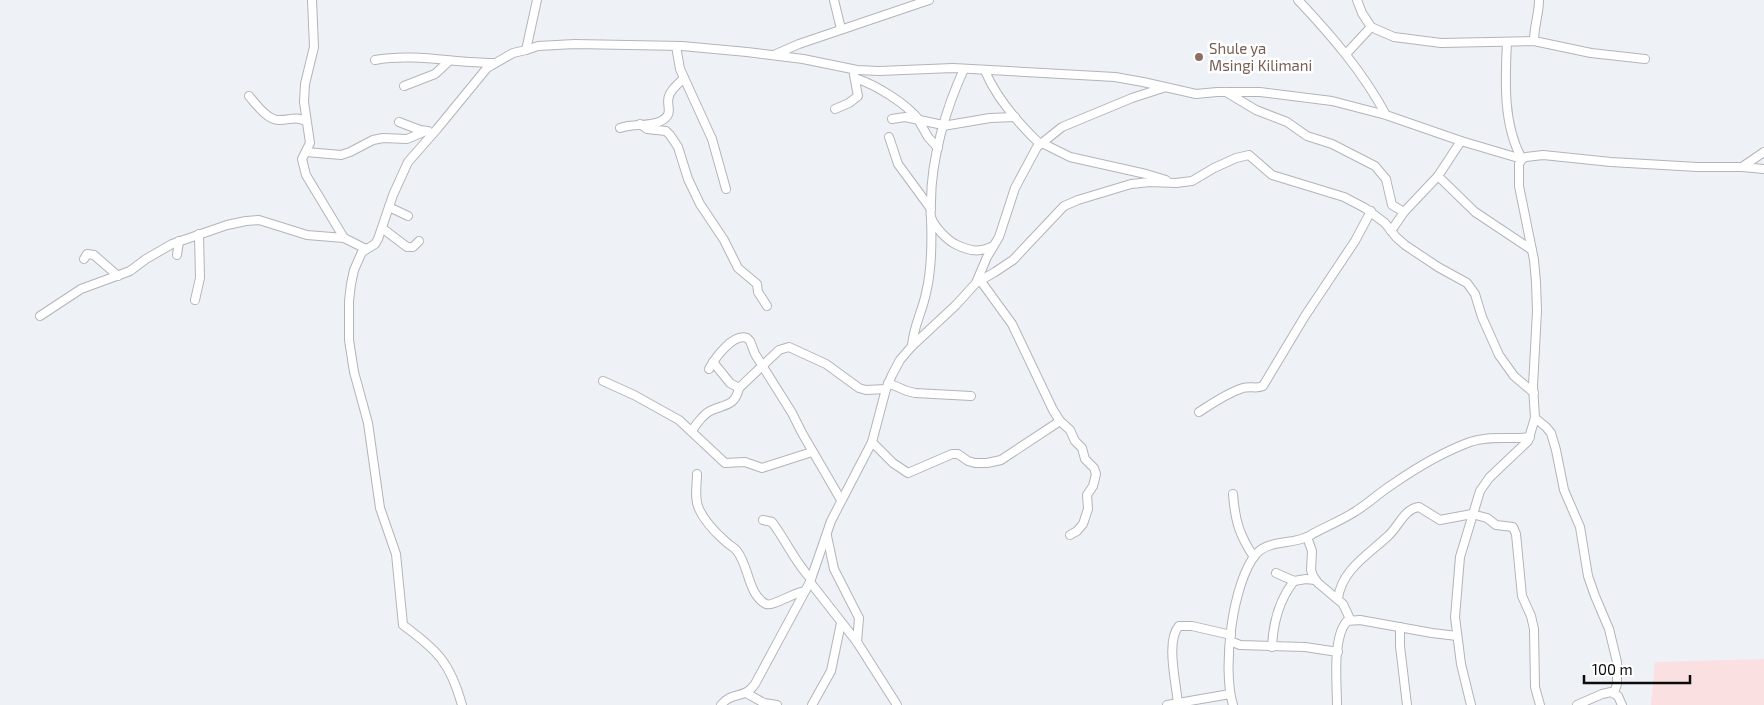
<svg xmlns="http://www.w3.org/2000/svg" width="1764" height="705" font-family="'Exo 2',sans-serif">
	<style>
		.education { fill: #fbe0e1 }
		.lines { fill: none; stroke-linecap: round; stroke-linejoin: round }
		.street-casing { stroke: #b1b5b9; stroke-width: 10 }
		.street { stroke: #fff; stroke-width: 8 }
		.education-dot { fill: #8d6e63; stroke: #fff; stroke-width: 2 }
		.labels { text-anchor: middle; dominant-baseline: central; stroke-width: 5; stroke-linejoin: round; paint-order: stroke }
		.education-label { font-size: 15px; fill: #785e54; stroke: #fff; text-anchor: start }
	</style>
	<rect width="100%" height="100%" fill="#eef2f7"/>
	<polygon class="education" points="1764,659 1764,705 1651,705 1655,662"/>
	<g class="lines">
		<g class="street-casing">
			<g id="street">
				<polyline points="312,0 314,47 305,84 304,102 310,143 302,159 306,175 344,238"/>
				<polyline points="834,0 841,29"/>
				<path d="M 1298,0 C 1331,35 1363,72 1386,115"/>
				<polyline points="1357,0 1362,13 1371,27 1394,37 1441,43 1534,41 1591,53 1645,59"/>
				<path d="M 1534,41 C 1534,26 1539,14 1539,0"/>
				<path d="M 1507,42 C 1505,81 1503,125 1522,159"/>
				<polyline points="676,46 680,69 712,139 726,189"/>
				<polyline points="526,50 537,0"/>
				<polyline points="776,54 799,44 929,0"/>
				<polyline points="1346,54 1371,27"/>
				<path d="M 375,60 C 414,53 454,63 493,63"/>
				<path d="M 964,69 C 946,108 931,159 931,202 C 931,206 930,213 931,217 C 934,227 948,241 957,245 C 970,251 979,253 993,246"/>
				<path d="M 985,71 C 997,99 1018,123 1040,144"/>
				<path d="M 855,78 C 876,85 906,103 920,121"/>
				<polyline points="404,86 435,74 449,61"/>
				<polyline points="1226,92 1256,110 1287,122 1307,136 1332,144 1375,166 1386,179 1392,205 1404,212"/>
				<path d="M 249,96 C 256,104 267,120 279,120 C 291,120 294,116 306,121"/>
				<polyline points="835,109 849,103 858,96 854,75"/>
				<polyline points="892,119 905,117 943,125"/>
				<polyline points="919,121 928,137 938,148"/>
				<polyline points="399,122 420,130 428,131"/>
				<polyline points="640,124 647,129 666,131 670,135 678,147 688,179 700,204 724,240 738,268 757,284 758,292 767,306"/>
				<polyline points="943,126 990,118 1015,117"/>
				<path d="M 620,128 C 634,123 646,127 659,122 C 676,114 665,106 669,96 C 671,89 679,83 684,78"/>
				<polyline points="889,137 898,164 931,209"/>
				<polyline points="1042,143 1070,157 1146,174 1166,180"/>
				<polyline points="306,152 341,155 350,152 373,140 383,138 407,139 426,131"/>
				<polyline points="1742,167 1764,169"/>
				<polyline points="1438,176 1475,212 1532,250"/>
				<polyline points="389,207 408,216"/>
				<polyline points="382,228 407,247 413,247 419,241"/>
				<polyline points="1391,231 1404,212 1438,176 1461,141"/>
				<polyline points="177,255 179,241"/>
				<polyline points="84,259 87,254 94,255 118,276"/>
				<polyline points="980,280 1012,324 1053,410 1060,421 1070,430 1075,441 1082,448 1085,459 1094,468 1096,474 1093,486 1087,495 1088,509 1083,524 1077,531 1070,535"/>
				<polyline points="976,283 995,272 1013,260 1064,206 1078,200 1131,184 1150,182 1176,183 1192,181 1214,168 1236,158 1249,155 1272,175 1344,197 1365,208 1385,223 1396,237 1405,245 1438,267 1467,283 1475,294 1482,317 1499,355 1514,376 1534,393"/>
				<polyline points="195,300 200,278 199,234"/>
				<polyline points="40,316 81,289 130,271 146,259 172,244 227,225 246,221 259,220 307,235 344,238 366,249"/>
				<path d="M 912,346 C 914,324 922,313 926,293 C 932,269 932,243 931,218"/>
				<polyline points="713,362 730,383 739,388 779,350 789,347 826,364 859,388 866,390 886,389"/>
				<path d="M 709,369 C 715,358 733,333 747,338 L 750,341 L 755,354 L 792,413 L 802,433 L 841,500"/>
				<polyline points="603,381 634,395 679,420 725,463 745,462 762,468 812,452"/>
				<polyline points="888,383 907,391 915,393 971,396"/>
				<path d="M 1199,412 C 1213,403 1227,393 1243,388 C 1250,386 1257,389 1263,386 L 1305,316 L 1355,241 L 1371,211"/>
				<polyline points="1535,418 1546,427 1551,433 1556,450 1564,490 1580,527 1588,576 1595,596 1609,629 1617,662 1617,684 1614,693"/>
				<path d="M 692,432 C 694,426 704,414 710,411 C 724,404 735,407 739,388"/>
				<polyline points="872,442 893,463 908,473 952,454 958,454 968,461 975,463 987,463 1001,460 1060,421"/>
				<path d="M 697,474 C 697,485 694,499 699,509 C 704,520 716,533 725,541 C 729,545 734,547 737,551 C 749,566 748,595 766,604 C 772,607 795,592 805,591"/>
				<path d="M 1233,494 C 1235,520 1239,535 1254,557"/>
				<path d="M 763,520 L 772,522 C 787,542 794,561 811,579"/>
				<polyline points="827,536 834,569 859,618 857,642"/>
				<polyline points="1307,537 1312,551 1311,570 1313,576 1318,583 1343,604 1350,619"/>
				<polyline points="1276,573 1294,581 1306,579 1315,580"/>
				<polyline points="810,582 857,642 897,705"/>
				<path d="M 1338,599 C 1341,570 1369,554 1388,536 C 1399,526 1404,509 1419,507 L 1440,520 L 1472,514 L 1487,518 L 1496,525 L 1513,527 L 1516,534 L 1522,596 L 1531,616 L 1534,629 L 1535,687 L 1540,705"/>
				<polyline points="1400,627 1400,646 1407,705"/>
				<polyline points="1230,641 1240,645 1305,647 1338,652"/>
				<path d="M 1272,647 C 1273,624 1279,600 1294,581"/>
				<polyline points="746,693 764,703 777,705"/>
				<path d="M 462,705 C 450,662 437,650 403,625 L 396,554 L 380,508 L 368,423 L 354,372 L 349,340 L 349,301 L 351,284 L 354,270 L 362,252 L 375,244 L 378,239 L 393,195 L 408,162 L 437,129 L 487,68 L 513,53 L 526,50 L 538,46 L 575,44 L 682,46 L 747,52 L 803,59 L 857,70 L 879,71 L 953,68 L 1115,77 L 1143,82 L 1196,94 L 1217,92 L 1260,92 L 1332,101 L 1386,115 L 1461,141 L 1522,159"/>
				<path d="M 721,705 C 732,691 744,700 755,684 L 810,582 L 831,521 L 872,442 L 886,389 L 892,375 L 900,360 L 912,346 L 956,305 L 976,283 L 987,257 L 999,237 L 1015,188 L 1037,147 L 1062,127 L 1132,98 L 1163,88"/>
				<polyline points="812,705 831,671 841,623"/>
				<polyline points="1167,705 1230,694"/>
				<path d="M 1178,705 C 1177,686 1165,641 1179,626 L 1192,626 L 1231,635"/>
				<path d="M 1233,705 C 1222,669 1232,583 1256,554 C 1270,539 1293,545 1309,536 C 1324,527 1341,521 1356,511 C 1369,503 1380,492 1393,484 C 1416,468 1443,452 1470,442 C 1489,435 1510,440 1530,437"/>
				<path d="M 1337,705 C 1337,683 1332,638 1347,621 L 1360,620 L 1432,633 L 1457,636"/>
				<polyline points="1471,705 1461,664 1455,617 1460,557 1480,491 1489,478 1528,441 1535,418 1533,386 1537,311 1536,282 1534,260 1519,186 1519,164 1522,159 1526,157 1543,155 1611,162 1697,167 1742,167 1764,152"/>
				<polyline points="1577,705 1602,694 1611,692 1618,696 1622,705"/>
			</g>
		</g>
		<use href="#street" class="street"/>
	</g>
	<circle class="education-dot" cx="1199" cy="57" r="5"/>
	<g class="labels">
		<g class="education-label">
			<text x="1209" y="48">Shule ya<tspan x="1209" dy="17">Msingi Kilimani</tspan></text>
		</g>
	</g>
	<path d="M1584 675v8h106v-8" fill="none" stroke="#0b0c0d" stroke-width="2.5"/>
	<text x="1592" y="675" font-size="15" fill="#0b0c0d" stroke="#ffffff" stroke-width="4" paint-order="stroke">100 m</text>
</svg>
